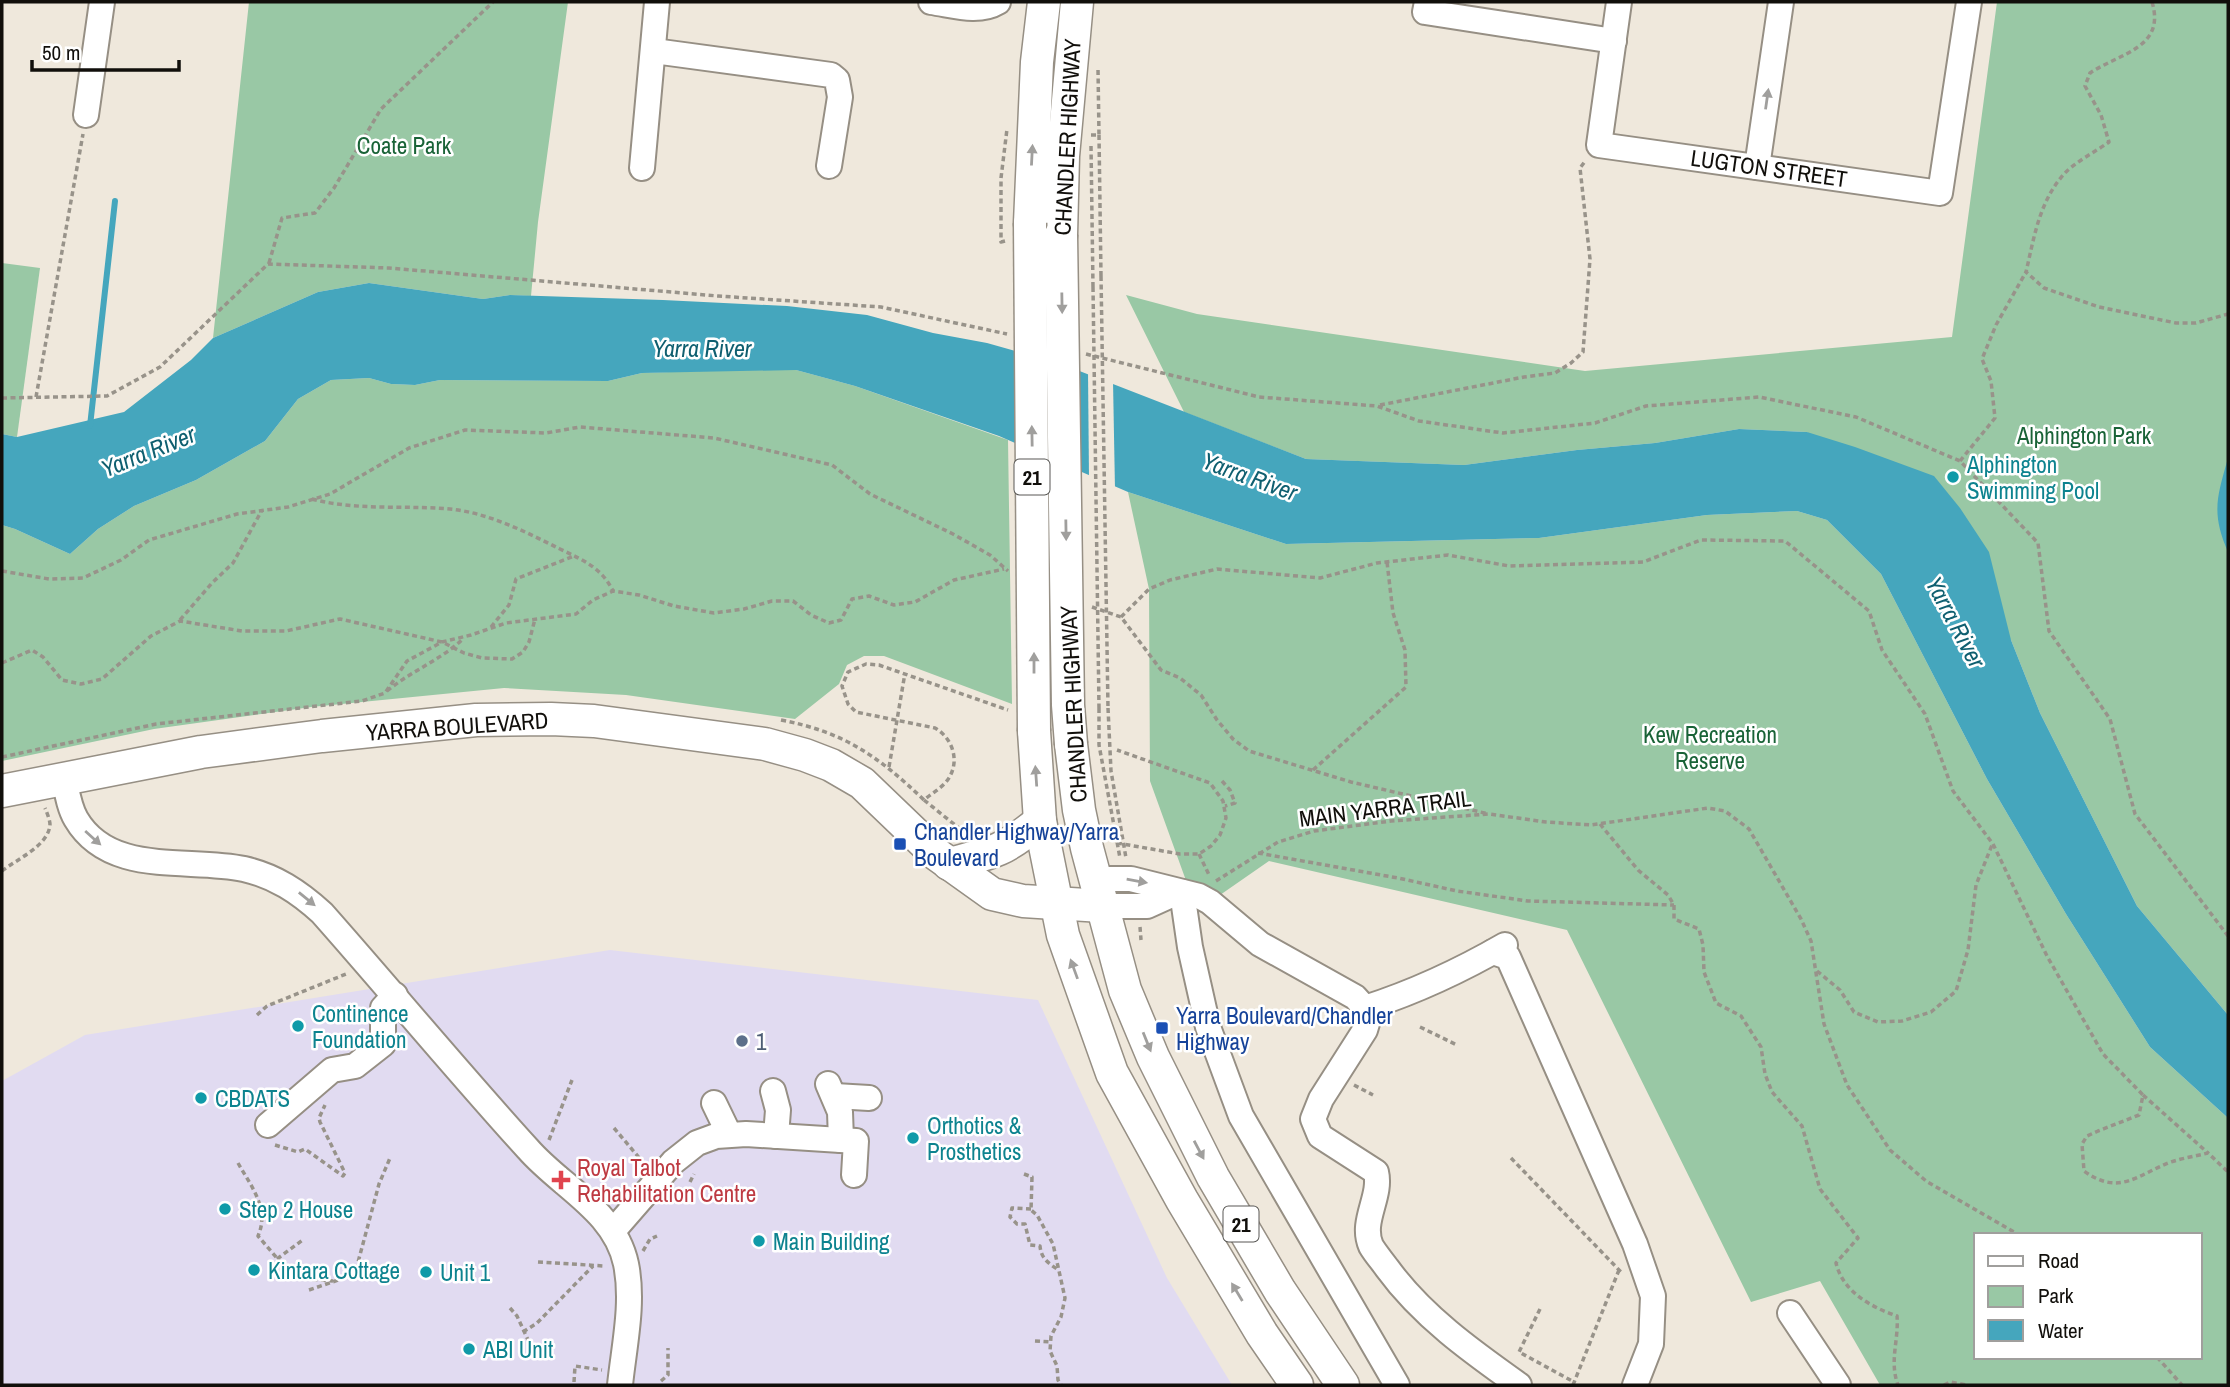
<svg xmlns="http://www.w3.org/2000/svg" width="2230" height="1387" font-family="'Archivo Narrow',sans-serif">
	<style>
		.medical { fill: #e1dbf1 }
		.green { fill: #99c8a5; fill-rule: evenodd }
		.water { fill: #45a6bd }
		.pier { fill: #efe8dc }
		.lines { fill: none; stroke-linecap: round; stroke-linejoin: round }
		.stream { stroke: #45a6bd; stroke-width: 6 }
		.minor-casing { stroke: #968f84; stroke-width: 28 }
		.major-casing { stroke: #968f84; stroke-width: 35 }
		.path { stroke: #98938a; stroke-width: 3.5; stroke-dasharray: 5 3.5; stroke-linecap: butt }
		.minor { stroke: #fff; stroke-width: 24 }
		.major { stroke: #fff; stroke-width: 32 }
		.major-bridge-casing { stroke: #968f84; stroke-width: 35; stroke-linecap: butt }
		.path-bridge { stroke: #98938a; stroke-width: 3.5; stroke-dasharray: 5 3.5; stroke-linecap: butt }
		.major-bridge { stroke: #fff; stroke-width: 32 }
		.oneway { fill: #a09f9d }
		.culture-dot { fill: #0f9aa8; stroke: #fff; stroke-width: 2.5 }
		.transit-dot { fill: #1a4fb4; stroke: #fff; stroke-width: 2.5 }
		.service-dot { fill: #5c6f8a; stroke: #fff; stroke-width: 2.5 }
		.health-dot { fill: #e0444e; stroke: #fff; stroke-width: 2.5 }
		.labels { text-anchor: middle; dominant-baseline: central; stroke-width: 5; stroke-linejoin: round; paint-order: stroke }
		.shield { fill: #fff; stroke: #585754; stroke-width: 2 }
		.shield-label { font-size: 21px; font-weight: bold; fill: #110f0b }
		.street-label { font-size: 23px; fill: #110f0b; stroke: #fff }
		.park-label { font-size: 23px; fill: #196337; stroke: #fff }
		.culture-label { font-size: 23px; fill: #0d838f; stroke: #fff; text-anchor: start }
		.transit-label { font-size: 23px; fill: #164399; stroke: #fff; text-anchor: start }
		.service-label { font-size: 23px; fill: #4e5e75; stroke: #fff; text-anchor: start }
		.health-label { font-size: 23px; fill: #be3a42; stroke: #fff; text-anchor: start }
		.water-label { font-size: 24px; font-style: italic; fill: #0f5f70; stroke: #fff }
	</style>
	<rect width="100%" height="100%" fill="#efe8dc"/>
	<polygon class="medical" points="610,950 1038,1000 1167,1278 1232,1385 2,1385 2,1081 85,1035"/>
	<g class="green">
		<polygon points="249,2 568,2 538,222 531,296 510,295 483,299 369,283 318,292 213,338"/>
		<polygon points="1997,2 2228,2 2228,1015 2137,906 2040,713 2011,640 1807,432 1739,429 1655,443 1577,450 1464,465 1358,461 1306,459 1184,412 1126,295 1197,314 1585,371 1952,337"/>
		<polygon points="2,263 40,268 17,437 2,434"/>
		<polygon points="729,370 796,370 855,386 1008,440 1012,704 884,656 864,656 847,665 839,684 795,719 626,695 504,688 311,707 154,729 2,761 2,525 15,529 70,554 98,529 134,506 196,480 265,441 298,399 331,380 369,378 391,384 415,385 440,380 608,381 642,373"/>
		<path d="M 1128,492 L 1286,544 L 1539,538 L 1707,515 L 1797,511 L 1827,520 L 1881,574 L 1987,779 L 2066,914 L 2150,1047 L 2228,1118 L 2228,1385 L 1880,1385 L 1820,1281 L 1751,1302 L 1567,930 L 1269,861 L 1197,911 L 1150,781 L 1149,589 ZM 1976,1235 L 2200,1235 L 2200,1357 L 1976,1357 Z"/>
	</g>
	<g class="water">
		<polygon points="369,283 483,299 510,295 663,300 787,306 867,315 933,333 987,343 1064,365 1306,459 1464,465 1577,450 1655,443 1739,429 1807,432 1855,447 1934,476 1960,508 1989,552 2011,640 2040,713 2137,906 2228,1015 2228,1118 2150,1047 2066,914 1987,779 1881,574 1827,520 1797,511 1707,515 1539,538 1286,544 1128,492 999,436 855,386 796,370 642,373 608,381 440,380 415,385 391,384 369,378 331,380 298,399 265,441 196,480 134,506 98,529 70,554 15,529 2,525 2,434 17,437 124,412 191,360 213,338 318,292"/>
		<path d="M 2228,458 L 2228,552 C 2211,513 2217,497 2228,458 Z"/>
	</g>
	<polygon class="pier" points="1088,371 1113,381 1115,490 1089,479"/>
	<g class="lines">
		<polyline class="stream" points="90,426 115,201"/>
		<g class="minor-casing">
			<g id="minor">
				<path d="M 931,2 C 953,5 978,14 998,2"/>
				<polyline points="1427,2 1425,12 1614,41"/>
				<polyline points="1619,2 1599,145 1940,193 1969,2"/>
				<polyline points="654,51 831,75 837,80 840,97 829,166"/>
				<polyline points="86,115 102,2"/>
				<polyline points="1757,167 1781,2"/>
				<polyline points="642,168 657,2"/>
				<path d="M 64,778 C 67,792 69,807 76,819 C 110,877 189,857 244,869 C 275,876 299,892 322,913 C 391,991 458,1072 528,1149 C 561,1187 615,1211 626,1264 C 634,1303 624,1346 620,1385"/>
				<path d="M 1095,879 L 1131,879 L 1199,896 L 1210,902 L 1260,944 L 1355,997 L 1365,1008 C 1415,992 1460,971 1505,945"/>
				<polyline points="1182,892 1190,947 1208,1027 1241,1116 1397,1385"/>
				<polyline points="1102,906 1147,906 1178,892"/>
				<polyline points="1493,952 1508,957 1635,1244 1653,1296 1651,1344 1635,1385"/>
				<path d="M 1365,1008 L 1368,1020 L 1365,1030 L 1321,1099 L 1313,1119 L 1320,1136 L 1376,1172 C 1382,1197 1360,1221 1371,1246 C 1375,1253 1382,1261 1387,1268 C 1422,1316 1471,1351 1519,1385"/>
				<polyline points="828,1084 840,1112 841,1140"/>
				<polyline points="773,1091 778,1110 776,1136"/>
				<polyline points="835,1096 869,1098"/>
				<polyline points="714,1103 729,1134"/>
				<polyline points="268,1125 332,1070 355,1066 383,1044 383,1008 395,995"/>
				<polyline points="613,1231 673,1162 697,1143 716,1136 746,1134 856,1141 854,1175"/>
				<polyline points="1790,1313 1838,1385"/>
			</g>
		</g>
		<g class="major-casing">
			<g id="major">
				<polyline points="1030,223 1037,62 1044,2"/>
				<polyline points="1061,235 1063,156 1077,2"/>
				<polyline points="1034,731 1040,821 1063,935 1112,1073 1182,1200 1262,1334 1297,1385"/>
				<polyline points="1071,744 1079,810 1087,848 1125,990 1153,1057 1213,1177 1280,1291 1343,1385"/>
				<polyline points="2,791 201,752 322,736 476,720 551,719 594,721 765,744 805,755 831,765 862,783 936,854 992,894 1023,901 1102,906"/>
				<path d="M 949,864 C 993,853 1004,851 1040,821"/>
			</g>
		</g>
		<g class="path">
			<path d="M 2152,2 C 2166,48 2120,53 2090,73 L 2085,86 L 2101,115 L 2109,142 C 2095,152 2075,162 2064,174 C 2039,202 2034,238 2026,272 L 2044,288 L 2099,307 L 2176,323 L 2196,323 L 2228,314"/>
			<polyline points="1091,135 1099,135 1098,69"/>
			<polyline points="1099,135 1101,276"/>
			<polyline points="1091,146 1093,287"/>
			<polyline points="1005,241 1001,242 1001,178 1007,129"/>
			<polyline points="269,263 282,218 315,213 334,188 381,109 493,2"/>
			<polyline points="1086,354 1259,397 1377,406 1419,421 1503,433 1595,423 1646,406 1759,397 1856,417 1960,461 2038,543 2049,631 2110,719 2135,814 2228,936"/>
			<polyline points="36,397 83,134"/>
			<polyline points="2,398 107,396 160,367 268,264 389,268 718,296 881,307 1007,334"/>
			<polyline points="1380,405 1524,377 1555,373 1571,363 1583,352 1590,259 1580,168 1586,160"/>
			<polyline points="1960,461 1995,418 1991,381 1982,359 1996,325 2026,272"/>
			<path d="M 312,499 C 357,511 404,505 450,509 C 489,513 526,532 560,549 C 583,560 602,568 613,591"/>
			<polyline points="2,571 49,579 83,578 121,560 149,540 237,514 288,507 330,494 409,448 465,430 546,433 580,427 714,438 832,465 870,494 953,534 990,555 1008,571"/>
			<polyline points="1092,607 1121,617 1161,670 1180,678 1201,695 1217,720 1233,739 1249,751 1351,782 1489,814"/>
			<path d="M 1121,617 L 1149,589 L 1170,580 L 1217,569 L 1320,578 L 1377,563 L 1448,555 L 1509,566 L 1643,562 L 1701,540 L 1785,541 L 1869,611 L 1882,650 L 1925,714 L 1953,791 L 1993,844 L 2047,956 L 2103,1054 L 2143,1095 L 2139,1115 L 2098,1131 L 2087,1136 L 2082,1144 L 2084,1171 C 2120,1197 2138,1174 2171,1162 C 2183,1158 2196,1156 2208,1153 L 2228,1172"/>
			<polyline points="180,620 212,583 233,563 262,510"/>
			<polyline points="491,627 509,605 516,579 574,556"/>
			<polyline points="2,663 32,650 43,657 62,680 81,684 102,679 151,636 180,621 242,631 286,631 340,619 442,642 464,653 482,658 512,659 523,652 529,642 535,619"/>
			<path d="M 387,691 C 411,671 441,660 464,638"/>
			<polyline points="1099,708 1099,745 1120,858"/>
			<polyline points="1108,708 1111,771 1126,858"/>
			<path d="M 781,720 C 844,732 878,756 924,800 C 931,794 940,789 946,782 C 961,764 954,739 935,728 L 856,712 L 848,704 L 842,686 L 848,672 L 866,664 L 879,665 L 1008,710"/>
			<polyline points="2,757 156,724 362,701 385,693 407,661 442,642 471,635 506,623 576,614 593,600 613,591 639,595 674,606 714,613 744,609 772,601 793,601 811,615 829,623 841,620 852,599 869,596 894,605 915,602 954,580 1004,569"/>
			<polyline points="889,767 905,673"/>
			<polyline points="1313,770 1406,687 1405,650 1393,613 1387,562"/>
			<polyline points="1222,781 1230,790 1235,803 1225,806"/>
			<polyline points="924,800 965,833"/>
			<path d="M 1600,824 L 1638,870 L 1668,895 L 1674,905 L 1674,919 L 1699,929 L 1703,945 L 1704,972 L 1716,1003 L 1741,1016 L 1761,1047 L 1765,1074 L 1772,1092 L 1802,1126 L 1820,1189 L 1858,1238 L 1836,1263 C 1843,1292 1871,1307 1897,1316 C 1899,1340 1889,1361 1898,1385"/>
			<polyline points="1117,843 1180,854 1199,854 1211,846 1220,835 1226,818 1223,801 1210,783 1117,750"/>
			<polyline points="1258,853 1398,878 1457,891 1528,901 1674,905"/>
			<polyline points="1199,854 1210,877"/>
			<path d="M 2,871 C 17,859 48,846 50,825 C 50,820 47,813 45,808"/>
			<polyline points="1216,881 1278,842 1314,831 1391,821 1489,814 1546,822 1591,825 1708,808 1725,811 1749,829 1801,919 1811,941 1824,1024 1847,1085 1890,1150 1926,1181 2019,1235"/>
			<polyline points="1140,927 1141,940"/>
			<polyline points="1817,971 1840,990 1854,1012 1878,1022 1902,1021 1931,1012 1956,991 1968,950 1976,885 1992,845"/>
			<polyline points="257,1015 267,1006 346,974"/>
			<polyline points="1420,1027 1457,1045"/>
			<polyline points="1354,1085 1373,1095"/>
			<polyline points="2143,1095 2208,1153"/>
			<polyline points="614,1128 641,1160"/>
			<polyline points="549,1140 572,1080"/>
			<polyline points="275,1145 298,1152 305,1149 343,1176 345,1173 320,1122 319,1118 325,1105"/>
			<polyline points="1511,1158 1621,1272"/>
			<path d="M 238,1163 C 251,1186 270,1209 258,1236 L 294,1278 L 333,1281"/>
			<polyline points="1024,1174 1032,1177 1031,1210 1037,1215 1053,1244 1065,1298 1061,1317 1051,1336 1050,1351 1057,1366 1058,1380 1061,1385"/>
			<polyline points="690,1182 694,1174"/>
			<path d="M 1031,1209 L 1012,1208 L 1010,1217 L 1017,1224 L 1025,1224 L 1030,1245 L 1040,1246 C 1041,1258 1048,1263 1057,1269"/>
			<polyline points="643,1251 650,1239 657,1236"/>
			<polyline points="277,1259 304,1239"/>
			<polyline points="538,1262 604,1266"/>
			<polyline points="309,1290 344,1278 357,1266 379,1184 390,1158"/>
			<polyline points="510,1308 517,1316 534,1353"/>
			<polyline points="1540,1309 1519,1352 1574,1382"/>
			<polyline points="523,1332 537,1323 593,1266"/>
			<polyline points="1035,1341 1051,1342"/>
			<polyline points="2157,1357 2182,1385"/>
			<polyline points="661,1381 668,1375 668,1348"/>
			<polyline points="574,1382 575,1366 602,1370"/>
			<polyline points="1573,1385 1619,1270"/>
			<polyline points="1944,1385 1950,1382 1967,1385"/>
		</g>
		<use href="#minor" class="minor"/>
		<use href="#major" class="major"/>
		<g class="major-bridge-casing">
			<g id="major-bridge">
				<polyline points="1030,223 1034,731"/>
				<polyline points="1061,235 1068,705 1071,744"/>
			</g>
		</g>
		<g class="path-bridge">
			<polyline points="1101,276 1108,708"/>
			<polyline points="1093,287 1099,708"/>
		</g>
		<use href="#major-bridge" class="major-bridge"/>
	</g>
	<defs><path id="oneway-solid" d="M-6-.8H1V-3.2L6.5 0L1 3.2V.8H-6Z" transform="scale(1.75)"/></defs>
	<g class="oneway">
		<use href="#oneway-solid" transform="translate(1767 99) rotate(-82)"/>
		<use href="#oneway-solid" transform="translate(1032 155) rotate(-87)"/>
		<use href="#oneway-solid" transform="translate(1062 303) rotate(89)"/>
		<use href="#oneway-solid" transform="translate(1032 436) rotate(-91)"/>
		<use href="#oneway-solid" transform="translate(1066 530) rotate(89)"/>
		<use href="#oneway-solid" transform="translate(1034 663) rotate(-90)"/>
		<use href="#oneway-solid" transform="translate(1036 776) rotate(-94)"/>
		<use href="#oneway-solid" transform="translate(93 838) rotate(42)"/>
		<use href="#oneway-solid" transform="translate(1137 881) rotate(10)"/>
		<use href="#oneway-solid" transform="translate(307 899) rotate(39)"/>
		<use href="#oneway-solid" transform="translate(1074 969) rotate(-110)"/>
		<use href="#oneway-solid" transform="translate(1147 1042) rotate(68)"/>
		<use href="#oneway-solid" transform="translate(1199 1150) rotate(62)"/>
		<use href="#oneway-solid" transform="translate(1237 1292) rotate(-121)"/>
	</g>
	<g class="culture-dot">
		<circle cx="1953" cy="477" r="7"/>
		<circle cx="298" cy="1026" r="7"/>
		<circle cx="201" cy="1098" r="7"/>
		<circle cx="913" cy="1138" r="7"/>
		<circle cx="225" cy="1209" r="7"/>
		<circle cx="759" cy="1241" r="7"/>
		<circle cx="254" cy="1270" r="7"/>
		<circle cx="426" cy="1272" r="7"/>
		<circle cx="469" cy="1349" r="7"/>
	</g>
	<g class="transit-dot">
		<rect x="893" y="837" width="14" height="14" rx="3.5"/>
		<rect x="1155" y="1021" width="14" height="14" rx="3.5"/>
	</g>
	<circle class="service-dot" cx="742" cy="1041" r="7"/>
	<path class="health-dot" d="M557.5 1169.5h7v7h7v7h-7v7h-7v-7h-7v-7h7z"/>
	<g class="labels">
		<g class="shield">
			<rect x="1014.5" y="459.5" width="35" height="35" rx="5"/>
			<rect x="1223.5" y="1206.5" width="35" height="35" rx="5"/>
		</g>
		<g class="shield-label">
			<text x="1032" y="477">21</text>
			<text x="1241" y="1224">21</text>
		</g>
		<g class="street-label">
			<text transform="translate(1067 137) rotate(-87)">CHANDLER HIGHWAY</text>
			<text transform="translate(1769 168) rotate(8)">LUGTON STREET</text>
			<text transform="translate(1073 704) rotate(-93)">CHANDLER HIGHWAY</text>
			<text transform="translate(457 726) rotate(-4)">YARRA BOULEVARD</text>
			<text transform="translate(1385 808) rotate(-7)">MAIN YARRA TRAIL</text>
		</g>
		<g class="park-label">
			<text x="404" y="145">Coate Park</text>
			<text x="2084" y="435">Alphington Park</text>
			<text x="1710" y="734">Kew Recreation<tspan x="1710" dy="26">Reserve</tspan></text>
		</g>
		<g class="culture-label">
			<text x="1967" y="464">Alphington<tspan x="1967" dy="26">Swimming Pool</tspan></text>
			<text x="312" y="1013">Continence<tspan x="312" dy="26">Foundation</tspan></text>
			<text x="215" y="1098">CBDATS</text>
			<text x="927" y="1125">Orthotics &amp;<tspan x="927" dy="26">Prosthetics</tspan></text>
			<text x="239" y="1209">Step 2 House</text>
			<text x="773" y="1241">Main Building</text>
			<text x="268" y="1270">Kintara Cottage</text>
			<text x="440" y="1272">Unit 1</text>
			<text x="483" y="1349">ABI Unit</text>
		</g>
		<g class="transit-label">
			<text x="914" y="831">Chandler Highway/Yarra<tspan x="914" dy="26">Boulevard</tspan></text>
			<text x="1176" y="1015">Yarra Boulevard/Chandler<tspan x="1176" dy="26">Highway</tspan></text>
		</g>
		<g class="service-label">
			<text x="756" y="1041">1</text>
		</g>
		<g class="health-label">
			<text x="577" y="1167">Royal Talbot<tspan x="577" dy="26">Rehabilitation Centre</tspan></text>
		</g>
		<g class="water-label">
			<text x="702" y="348">Yarra River</text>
			<text transform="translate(148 451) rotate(-22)">Yarra River</text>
			<text transform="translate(1250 476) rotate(20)">Yarra River</text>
			<text transform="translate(1956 622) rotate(62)">Yarra River</text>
		</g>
	</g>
	<rect width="2230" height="1387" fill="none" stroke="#110f0b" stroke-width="7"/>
	<rect x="1974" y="1233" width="228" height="126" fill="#ffffff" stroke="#a09f9d" stroke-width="2"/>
	<rect x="1988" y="1256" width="35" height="10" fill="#ffffff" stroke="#a09f9d" stroke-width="2"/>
	<text x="2038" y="1268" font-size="21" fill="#110f0b">Road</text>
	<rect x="1988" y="1286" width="35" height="21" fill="#99c8a5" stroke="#a09f9d" stroke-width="2"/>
	<text x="2038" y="1303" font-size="21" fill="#110f0b">Park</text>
	<rect x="1988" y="1320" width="35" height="21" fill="#45a6bd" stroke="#a09f9d" stroke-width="2"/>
	<text x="2038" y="1338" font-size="21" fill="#110f0b">Water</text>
	<path d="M32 60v10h147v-10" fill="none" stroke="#110f0b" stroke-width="3.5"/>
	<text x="42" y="60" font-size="21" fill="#110f0b" stroke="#ffffff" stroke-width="5" paint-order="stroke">50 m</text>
</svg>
